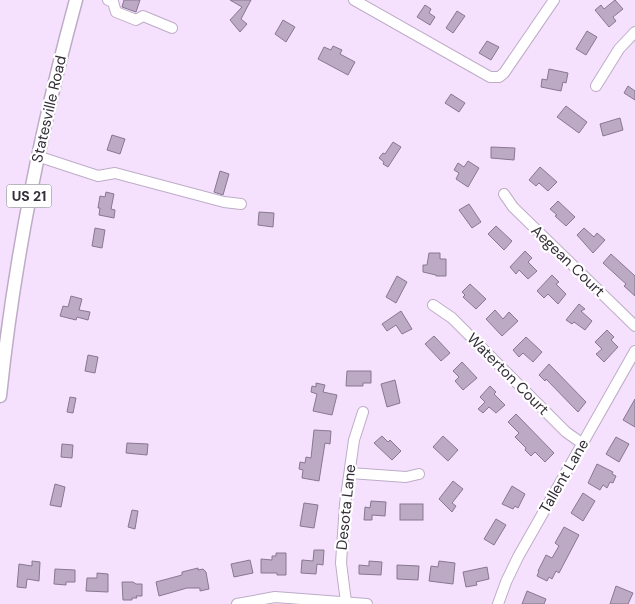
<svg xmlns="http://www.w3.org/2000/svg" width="635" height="604" font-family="'DM Sans',sans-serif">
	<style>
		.building { fill: #bcaac5; stroke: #897791 }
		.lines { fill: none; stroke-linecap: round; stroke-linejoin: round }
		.minor-casing { stroke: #beacc7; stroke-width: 12 }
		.major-casing { stroke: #beacc7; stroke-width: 15 }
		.minor { stroke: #fff; stroke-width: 10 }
		.major { stroke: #fff; stroke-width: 12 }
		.labels { text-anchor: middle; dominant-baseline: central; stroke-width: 4.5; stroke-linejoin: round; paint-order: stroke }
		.shield { fill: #fff; stroke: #716c74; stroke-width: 1 }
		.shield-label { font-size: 14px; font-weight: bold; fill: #342d38 }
		.street-label { font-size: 15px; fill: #342d38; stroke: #fff }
	</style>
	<rect width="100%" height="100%" fill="#f5e1fe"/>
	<g class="building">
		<polygon points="124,0 140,0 136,12 122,7"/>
		<polygon points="230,0 251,0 241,19 247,24 240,32 230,20 242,7"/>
		<polygon points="615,0 623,9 613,17 616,21 609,27 595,10 601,5 604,9"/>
		<polygon points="425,5 431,9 429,13 435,17 430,25 417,17"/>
		<polygon points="457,11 465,16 453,33 446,28"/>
		<polygon points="283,20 295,27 286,42 275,34"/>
		<polygon points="587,31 597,37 586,55 576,49"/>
		<polygon points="487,41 499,47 491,60 479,53"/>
		<polygon points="333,46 342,50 340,54 355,62 348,75 318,59 324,47 331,50"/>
		<polygon points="549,69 568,73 566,83 563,82 561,91 541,87 542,79 547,80"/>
		<polygon points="628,86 635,91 635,100 624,93"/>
		<polygon points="451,94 465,103 459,112 445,103"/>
		<polygon points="566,106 587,122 579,133 557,117"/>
		<polygon points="620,118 623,130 603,136 600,124"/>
		<polygon points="112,135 125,139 120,154 107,150"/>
		<polygon points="393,142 401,147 388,167 383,164 384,162 379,158 383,153 385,154"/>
		<polygon points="491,147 515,148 514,160 491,158"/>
		<polygon points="468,161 479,168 468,187 456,179 459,173 454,170 458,163 464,167"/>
		<polygon points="540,167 557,182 548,191 539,183 536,186 529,180"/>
		<polygon points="220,171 229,174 223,195 214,192"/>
		<polygon points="106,192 114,194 111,209 115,210 114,218 99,215 100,208 98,208 100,196 105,197"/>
		<polygon points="558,201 575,217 566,226 555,216 557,215 550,209"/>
		<polygon points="469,204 481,222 472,228 459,210"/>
		<polygon points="259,212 274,213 273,227 258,225"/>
		<polygon points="496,226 512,241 504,250 488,234"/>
		<polygon points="95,228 105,230 102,248 92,246"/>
		<polygon points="584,228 594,237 597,233 605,240 593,253 577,235"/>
		<polygon points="525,251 532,258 528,262 537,271 528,279 519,270 516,274 510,267"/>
		<polygon points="429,253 440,253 440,259 446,259 446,276 436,276 436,275 423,272 423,265 427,265"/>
		<polygon points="611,254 635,276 635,296 624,286 626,284 603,263"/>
		<polygon points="552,275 559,282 556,284 566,294 558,304 548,294 544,298 537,291"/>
		<polygon points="397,276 407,282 396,303 386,297"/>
		<polygon points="470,284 486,299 476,309 463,297 465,295 462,292"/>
		<polygon points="71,296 82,299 79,310 90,312 88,320 77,317 76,320 60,316 63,306 68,307"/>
		<polygon points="579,304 585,309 581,311 592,321 585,330 574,322 572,324 566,320"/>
		<polygon points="495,310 503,319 509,312 518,321 502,336 486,319"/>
		<polygon points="401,311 412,329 402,334 396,325 387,331 382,324"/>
		<polygon points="607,330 614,337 611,340 618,347 604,362 596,354 602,349 595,342"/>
		<polygon points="434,336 450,353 441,361 425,344"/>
		<polygon points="526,337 542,352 533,362 523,353 519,357 513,350"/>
		<polygon points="88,355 98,357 95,373 85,371"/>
		<polygon points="462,362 477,378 463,390 455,381 459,377 453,371"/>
		<polygon points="549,364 586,402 578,412 546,379 545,381 539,375"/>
		<polygon points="347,371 371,371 371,383 363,383 363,386 346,386"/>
		<polygon points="395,380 400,403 387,407 381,384"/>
		<polygon points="316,383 325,385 323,392 337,395 332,415 313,411 317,394 311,392 312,386 316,387"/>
		<polygon points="490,386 496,392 494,394 505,405 496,413 489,407 483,413 478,409 485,402 480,397"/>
		<polygon points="70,397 76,398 73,413 67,412"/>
		<polygon points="635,399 635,427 623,420"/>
		<polygon points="516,414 554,453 545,462 535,452 531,456 525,450 526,448 515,437 519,433 508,422"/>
		<polygon points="314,430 331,431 330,444 325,443 319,481 302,478 303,470 299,469 300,462 305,463 306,457 311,458"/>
		<polygon points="382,436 388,442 390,440 401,451 392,460 374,443"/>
		<polygon points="443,436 458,450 448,461 433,447"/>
		<polygon points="616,437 629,444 619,462 606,454"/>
		<polygon points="127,443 148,444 147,455 126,453"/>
		<polygon points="62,444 73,445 72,458 61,457"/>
		<polygon points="597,464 613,472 612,474 616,476 613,483 610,482 607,488 603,485 600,490 588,483"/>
		<polygon points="453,481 463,489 452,503 456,506 452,512 439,499"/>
		<polygon points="55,484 65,487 61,507 50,505"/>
		<polygon points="512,486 525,494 518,508 515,506 513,509 502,504"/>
		<polygon points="583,493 595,501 583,521 571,513"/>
		<polygon points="371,501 386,502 385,516 372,515 372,520 364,520 365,507 370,508"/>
		<polygon points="304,503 318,505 314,528 300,526"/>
		<rect x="400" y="504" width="23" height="16"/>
		<polygon points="132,510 138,511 135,529 128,527"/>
		<polygon points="496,519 506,525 494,545 484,539"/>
		<polygon points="564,527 579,535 559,573 556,571 552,579 549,577 547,581 537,576 539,571 538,571 546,555 552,558 559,546 555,543"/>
		<polygon points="314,550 324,550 323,565 317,564 316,574 301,573 302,560 313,561"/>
		<polygon points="276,553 286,553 286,575 277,575 277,573 261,573 261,559 272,560 272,556 276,556"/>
		<polygon points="250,560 253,573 234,577 231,564"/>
		<polygon points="32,561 40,562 39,581 27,579 26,588 17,587 19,564 32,566"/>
		<polygon points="369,561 382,562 381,575 359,574 359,565 369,566"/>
		<polygon points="439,561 455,563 453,584 429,581 431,566 438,567"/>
		<polygon points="397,565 419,566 418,580 397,579"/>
		<polygon points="487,567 489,579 476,582 477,585 466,587 463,572"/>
		<polygon points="198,568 198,570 203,569 206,572 209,589 200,591 200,588 187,588 159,596 156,582 182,575 182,572"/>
		<polygon points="55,569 75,570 75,582 66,582 66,585 54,584"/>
		<polygon points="97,573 108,574 108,592 86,591 87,578 97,578"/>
		<polygon points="122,582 133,582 136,584 142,584 142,596 136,596 137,598 132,598 132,600 123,600"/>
		<polygon points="616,586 633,593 628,604 610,604"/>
		<polygon points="527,591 546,599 544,604 522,604"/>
	</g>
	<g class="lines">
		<g class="minor-casing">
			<g id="minor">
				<polyline points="108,0 113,2 116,12 136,20 143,16 172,28"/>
				<polyline points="354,0 490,77 499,77 504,73 554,0"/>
				<polyline points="596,86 619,49 635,32"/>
				<polyline points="37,156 98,176 115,173 224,202 241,204"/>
				<polyline points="504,194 513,207 635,326"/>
				<polyline points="433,305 452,318 566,432 583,444"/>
				<polyline points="350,473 406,477 419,474"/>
				<polyline points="346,602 341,563 345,504 354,440 363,412"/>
				<polyline points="237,604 275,597 367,604"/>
				<polyline points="498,604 506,582 518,557 635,351"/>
			</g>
		</g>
		<g class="major-casing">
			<path id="major" d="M 0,396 C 14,260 40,132 76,0"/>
		</g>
		<use href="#minor" class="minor"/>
		<use href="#major" class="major"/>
	</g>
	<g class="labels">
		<rect class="shield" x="6.5" y="184.5" width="45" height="23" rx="4"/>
		<g class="shield-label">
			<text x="29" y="196">US 21</text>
		</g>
		<g class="street-label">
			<text transform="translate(49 109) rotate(-77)">Statesville Road</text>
			<text transform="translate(568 261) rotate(44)">Aegean Court</text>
			<text transform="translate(508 374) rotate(45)">Waterton Court</text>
			<text transform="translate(564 476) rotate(-60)">Tallent Lane</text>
			<text transform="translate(346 507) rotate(-84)">Desota Lane</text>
		</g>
	</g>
</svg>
